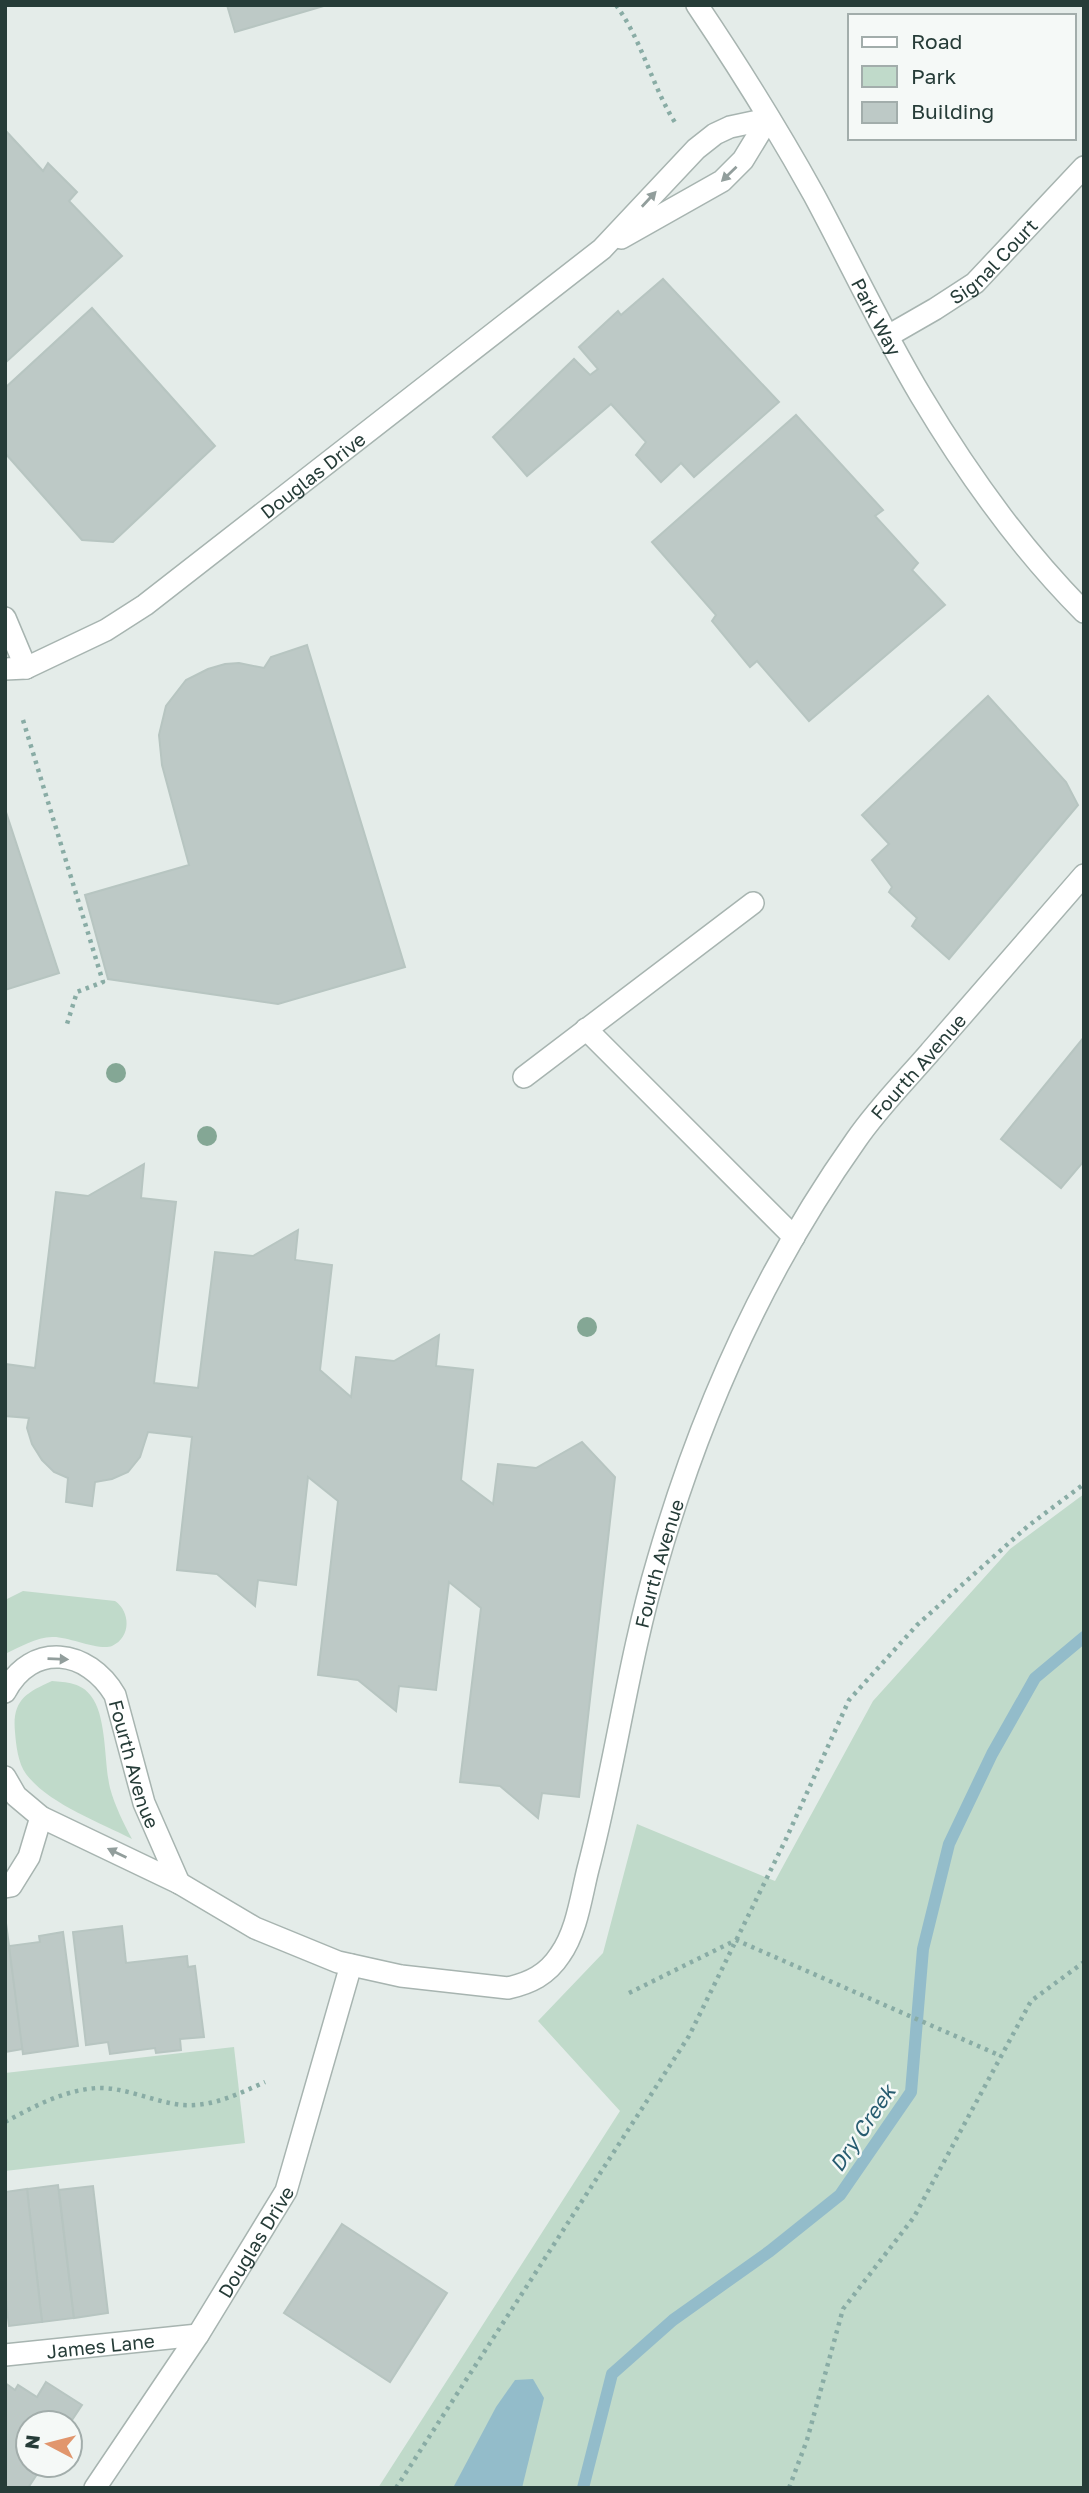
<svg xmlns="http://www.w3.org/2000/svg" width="1089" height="2493" font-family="'Golos Text',sans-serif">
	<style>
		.green { fill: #c0daca }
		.water { fill: #93bcca }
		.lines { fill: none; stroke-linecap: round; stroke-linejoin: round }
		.stream { stroke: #93bcca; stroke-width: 12 }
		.building { fill: #bdc9c6; stroke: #b7c5c1; stroke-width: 2 }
		.minor-casing { stroke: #a7b4b0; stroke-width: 24 }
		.path { stroke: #89aca5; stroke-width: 4.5; stroke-dasharray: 3.5 5; stroke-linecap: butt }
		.minor { stroke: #fff; stroke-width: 21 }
		.tree { fill: #84a795 }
		.oneway { fill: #929e9c }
		.labels { text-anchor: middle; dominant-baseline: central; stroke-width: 5; stroke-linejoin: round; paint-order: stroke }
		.street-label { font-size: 19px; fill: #263c38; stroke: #f5f9f7 }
		.water-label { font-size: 21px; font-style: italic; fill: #275c70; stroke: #f5f9f7 }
	</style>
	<rect width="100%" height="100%" fill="#e4ece9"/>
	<g class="green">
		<polygon points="1084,1494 1084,2488 378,2488 620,2111 538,2021 603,1953 637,1824 775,1881 873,1701 1010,1549"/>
		<path d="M 23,1591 L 115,1601 C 130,1611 132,1637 112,1646 C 99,1651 67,1636 52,1637 C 37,1637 18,1648 5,1654 L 5,1600 Z"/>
		<path d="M 52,1681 C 66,1682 82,1683 91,1696 C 107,1716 104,1763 110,1788 C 115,1806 123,1822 132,1839 C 99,1822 49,1804 26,1774 C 18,1763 16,1745 15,1732 C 12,1701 25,1693 52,1681 Z"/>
		<polygon points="234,2047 245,2143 5,2171 5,2073"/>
	</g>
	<polygon class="water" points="533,2379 544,2398 522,2488 453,2488 496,2407 515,2380"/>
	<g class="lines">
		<polyline class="stream" points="583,2488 612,2374 673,2320 770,2251 840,2195 911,2092 923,1949 949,1844 992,1754 1035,1678 1084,1637"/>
	</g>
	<g class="building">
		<polygon points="227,5 327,5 235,32"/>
		<polygon points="5,130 43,171 48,163 77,192 69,201 122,256 5,363"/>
		<polygon points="663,279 779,402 694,477 681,463 661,482 636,455 646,442 611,404 527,476 493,437 574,359 590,375 598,369 579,347 618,311 621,315"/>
		<polygon points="92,308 215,446 113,542 82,540 5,453 5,388"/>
		<polygon points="796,415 883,510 875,516 918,563 912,570 945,605 809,721 757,661 750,667 712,621 716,615 652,542"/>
		<polygon points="307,645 405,967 278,1004 108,979 85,895 189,865 162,765 159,735 166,706 186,680 208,669 225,664 239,663 264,668 271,657"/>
		<polygon points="988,696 1066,782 1078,805 949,959 912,926 917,918 889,892 892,887 872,860 889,844 862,815"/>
		<polygon points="5,809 59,973 5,990"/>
		<polygon points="1084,1037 1084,1161 1061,1188 1001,1139"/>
		<polygon points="144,1164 141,1198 176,1202 154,1383 198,1388 215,1252 253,1256 298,1230 295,1260 332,1265 320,1370 351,1397 356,1357 394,1361 439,1335 436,1366 473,1370 461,1480 493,1504 498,1464 536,1468 582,1442 615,1477 579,1797 542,1793 538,1818 500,1786 460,1782 481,1608 449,1582 436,1690 399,1686 396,1711 358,1680 318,1675 338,1501 308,1477 296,1585 258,1580 255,1606 217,1574 177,1570 192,1437 148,1432 140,1457 128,1472 112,1479 95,1482 92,1506 66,1502 68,1478 54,1472 42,1460 32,1444 27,1428 29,1418 5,1416 5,1364 35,1368 56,1192 88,1196"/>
		<polygon points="5,1916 23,2049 5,2052"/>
		<polygon points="122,1926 126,1963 187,1956 188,1967 195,1966 204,2037 180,2039 181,2050 156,2053 155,2048 110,2054 108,2042 86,2045 73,1932"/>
		<polygon points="63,1932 78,2046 23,2054 9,1946 40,1942 39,1936"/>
		<polygon points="58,2185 74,2318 42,2322 27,2189"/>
		<polygon points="93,2186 108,2313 74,2318 59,2190"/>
		<polygon points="27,2189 42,2322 9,2326 5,2293 5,2192"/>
		<polygon points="342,2224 447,2293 390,2382 284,2313"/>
		<polygon points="46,2382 82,2405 70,2423 28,2423 28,2465 43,2465 28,2488 5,2488 5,2383 15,2390 18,2385 37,2397"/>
	</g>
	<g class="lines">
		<g class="minor-casing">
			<g id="minor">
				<path id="s1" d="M 697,5 C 738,66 778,130 814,195 C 850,262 882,331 921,396 C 967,473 1021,549 1084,612"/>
				<polyline points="621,238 722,181 743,160 768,119"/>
				<path id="s2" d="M 888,336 L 935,309 L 975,283 L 1084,167"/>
				<polyline points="5,618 26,668"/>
				<path id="s3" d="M 5,669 L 26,668 L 106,630 L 145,605 L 602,249 L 696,149 L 715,134 L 730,127 L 768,119"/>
				<polyline points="586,1029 794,1237"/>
				<polyline points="524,1077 753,903"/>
				<path id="s4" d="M 5,1692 C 32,1641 88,1649 115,1695 L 144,1803 L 179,1883"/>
				<path id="s5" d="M 5,1777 L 16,1796 L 41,1817 L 179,1883 L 255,1928 L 338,1962 L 401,1976 L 508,1988 C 530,1983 547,1975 560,1955 C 577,1931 581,1897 588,1869 C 615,1767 628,1661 658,1560 C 701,1411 766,1267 856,1140 C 878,1108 906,1080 931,1051 C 982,992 1033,933 1084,875"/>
				<polyline points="5,1887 11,1886 29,1857 41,1817"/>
				<path id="s6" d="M 5,2355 L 198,2335"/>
				<path id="s7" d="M 95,2488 L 198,2335 L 286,2191 L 351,1965"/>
			</g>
		</g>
		<g class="path">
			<path d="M 616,5 C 643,42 652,87 676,124"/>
			<polyline points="23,720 103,982 77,992 67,1024"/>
			<polyline points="629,1993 736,1940 1001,2056"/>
			<path d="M 5,2122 C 33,2107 64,2090 97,2088 C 125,2087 154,2102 182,2105 C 213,2107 238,2094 265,2082"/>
			<polyline points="396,2488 689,2036 786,1839 849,1700 917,1625 1028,1526 1084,1484"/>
			<polyline points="789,2488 807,2440 843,2309 914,2217 1031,2001 1084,1962"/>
		</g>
		<use href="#minor" class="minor"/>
	</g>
	<g class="tree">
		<circle cx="116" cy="1073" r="10"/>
		<circle cx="207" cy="1136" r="10"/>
		<circle cx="587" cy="1327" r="10"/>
	</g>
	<defs><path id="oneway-solid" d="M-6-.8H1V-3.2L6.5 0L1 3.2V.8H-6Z" transform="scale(1.75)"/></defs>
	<g class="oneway">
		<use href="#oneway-solid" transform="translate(729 174) rotate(136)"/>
		<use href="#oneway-solid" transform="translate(649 199) rotate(-47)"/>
		<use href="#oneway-solid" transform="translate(58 1659) rotate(2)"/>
		<use href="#oneway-solid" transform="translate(117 1853) rotate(-154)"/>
	</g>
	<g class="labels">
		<g class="street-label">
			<text stroke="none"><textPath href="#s2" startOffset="130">Signal Court</textPath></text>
			<text stroke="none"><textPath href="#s1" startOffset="360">Park Way</textPath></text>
			<text stroke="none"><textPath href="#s3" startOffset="368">Douglas Drive</textPath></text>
			<text stroke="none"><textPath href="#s5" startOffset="1592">Fourth Avenue</textPath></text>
			<text stroke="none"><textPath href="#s5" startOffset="1026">Fourth Avenue</textPath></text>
			<text stroke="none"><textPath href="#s4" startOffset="210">Fourth Avenue</textPath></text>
			<text stroke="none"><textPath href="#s7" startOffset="294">Douglas Drive</textPath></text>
			<text stroke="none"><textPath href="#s6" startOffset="96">James Lane</textPath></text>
		</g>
		<g class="water-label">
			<text transform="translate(862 2128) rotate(-56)">Dry Creek</text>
		</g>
	</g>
	<rect width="1089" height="2493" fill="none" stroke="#263c38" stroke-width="14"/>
	<rect x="848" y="14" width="228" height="126" fill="#f5f9f7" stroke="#a2adab" stroke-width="2"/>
	<rect x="862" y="37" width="35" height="10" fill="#ffffff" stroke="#a2adab" stroke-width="2"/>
	<text x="911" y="49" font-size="21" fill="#263c38">Road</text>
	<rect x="862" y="66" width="35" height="21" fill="#c0daca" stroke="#a2adab" stroke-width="2"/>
	<text x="911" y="84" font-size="21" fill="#263c38">Park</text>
	<rect x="862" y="102" width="35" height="21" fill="#bdc9c6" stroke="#a2adab" stroke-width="2"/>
	<text x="911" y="119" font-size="21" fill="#263c38">Building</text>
	<g transform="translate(49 2444) rotate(277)"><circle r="33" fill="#f5f9f7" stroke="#a2adab" stroke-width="2"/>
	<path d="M0-5L12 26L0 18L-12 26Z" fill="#e1966d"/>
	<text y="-10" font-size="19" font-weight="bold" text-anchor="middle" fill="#263c38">N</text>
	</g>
</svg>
